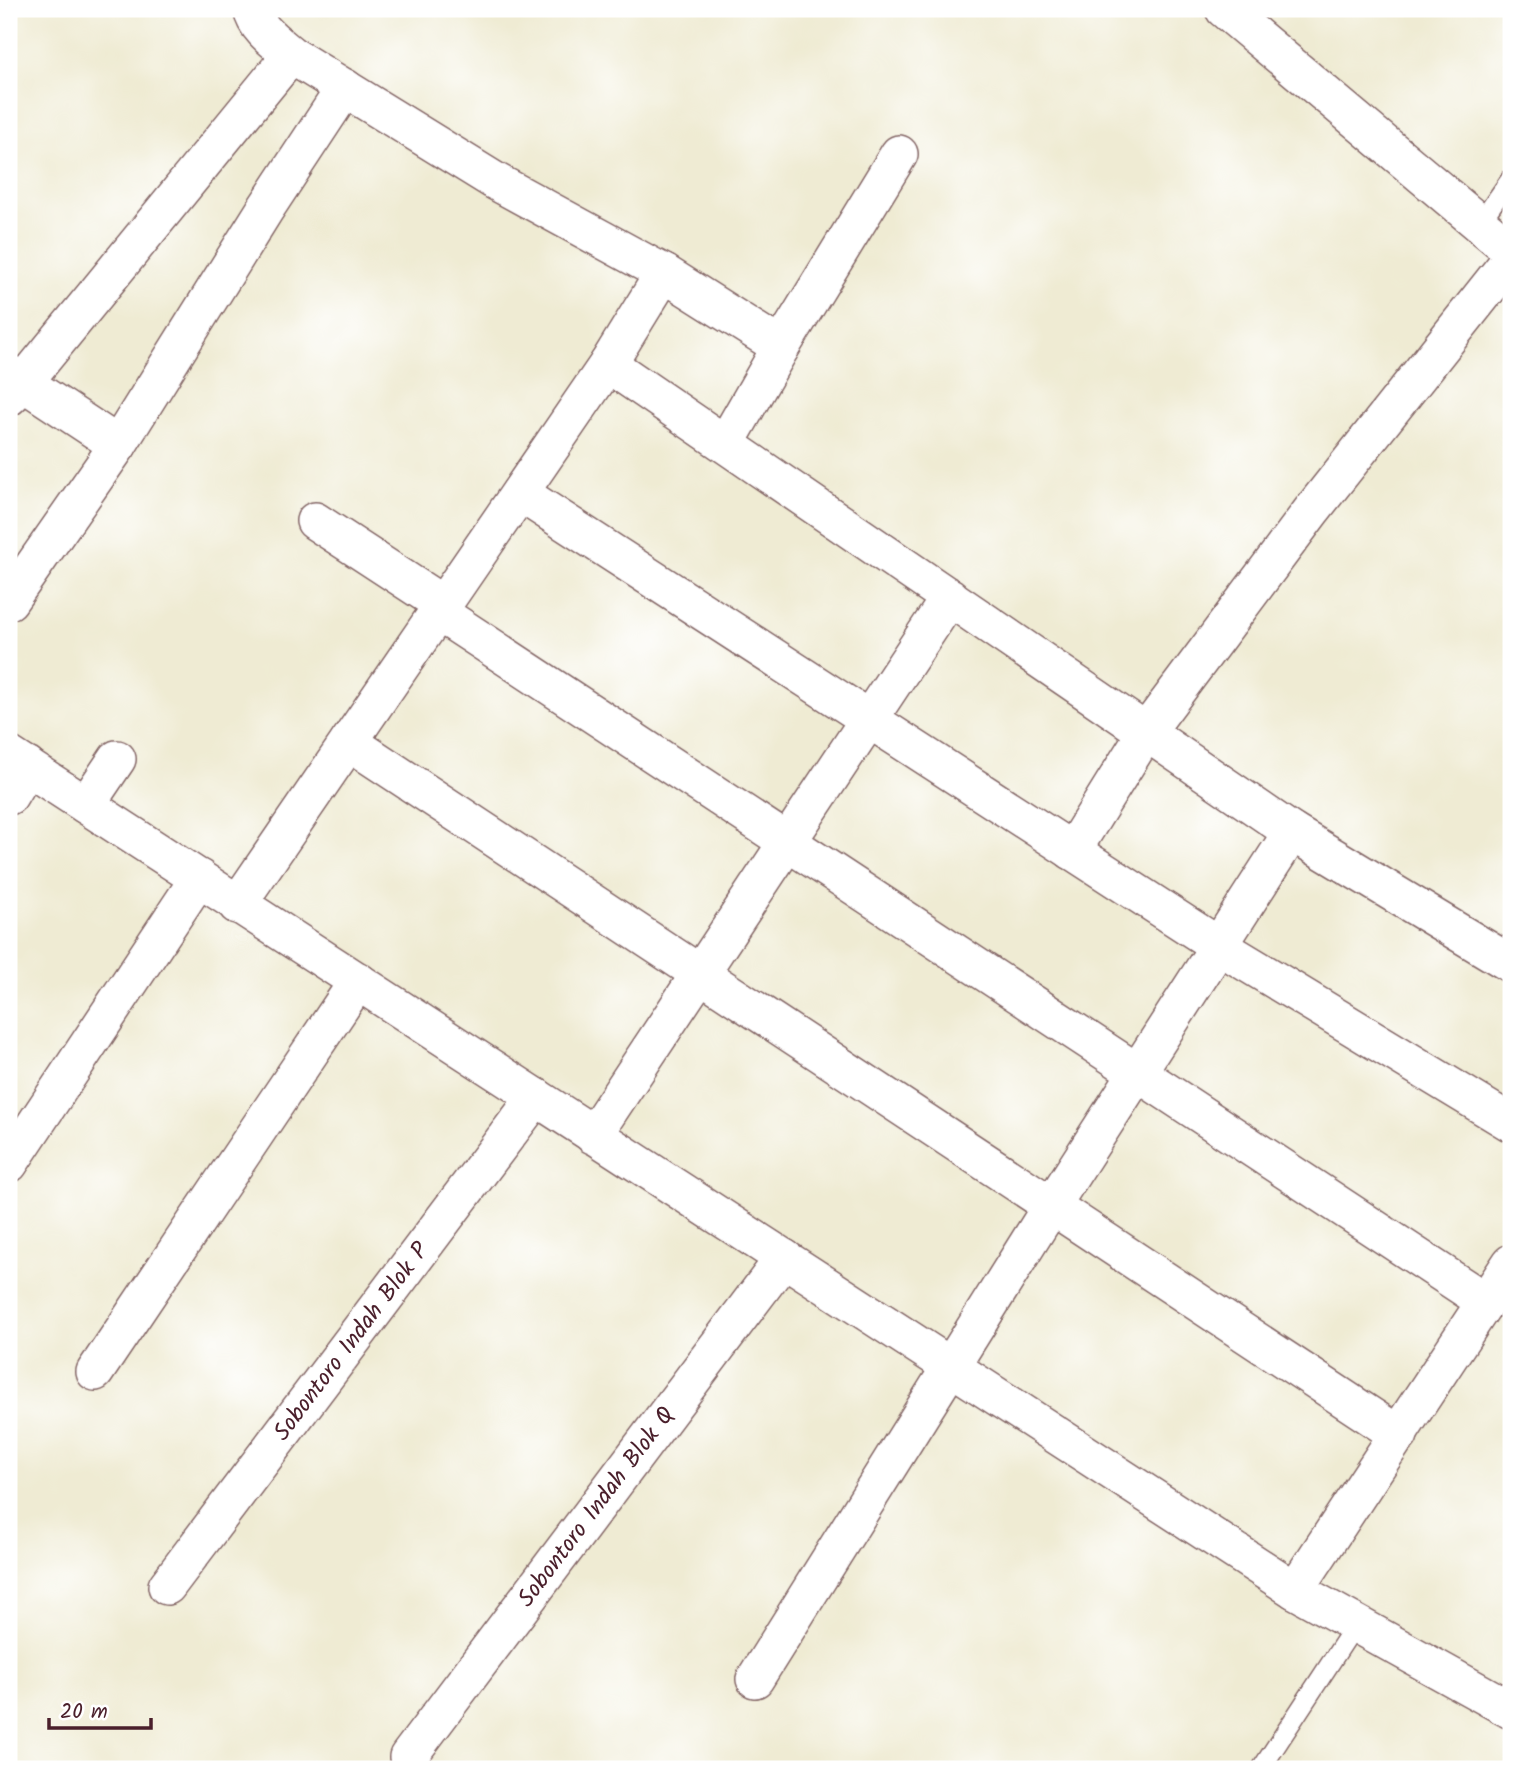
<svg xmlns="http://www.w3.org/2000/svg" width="1520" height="1778" font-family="Kalam,sans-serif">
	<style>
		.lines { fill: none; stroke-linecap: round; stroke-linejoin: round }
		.lane-casing { stroke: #846666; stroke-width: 21 }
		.street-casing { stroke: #846666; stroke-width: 40 }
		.lane { stroke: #fff; stroke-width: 18 }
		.street { stroke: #fff; stroke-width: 37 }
		.labels { text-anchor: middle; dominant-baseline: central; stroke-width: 5; stroke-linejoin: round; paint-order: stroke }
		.street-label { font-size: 24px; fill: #4a1f2b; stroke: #fff }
	</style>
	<rect width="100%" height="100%" fill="#fff"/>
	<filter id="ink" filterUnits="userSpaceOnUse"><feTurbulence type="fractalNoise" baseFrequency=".0143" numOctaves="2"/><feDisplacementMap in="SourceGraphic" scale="14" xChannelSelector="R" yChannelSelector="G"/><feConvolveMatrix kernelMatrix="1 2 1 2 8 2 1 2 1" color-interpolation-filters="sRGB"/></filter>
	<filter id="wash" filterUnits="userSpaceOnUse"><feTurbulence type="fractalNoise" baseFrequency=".00686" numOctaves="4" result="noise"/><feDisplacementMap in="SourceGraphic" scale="28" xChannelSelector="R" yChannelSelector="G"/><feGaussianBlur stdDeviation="1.57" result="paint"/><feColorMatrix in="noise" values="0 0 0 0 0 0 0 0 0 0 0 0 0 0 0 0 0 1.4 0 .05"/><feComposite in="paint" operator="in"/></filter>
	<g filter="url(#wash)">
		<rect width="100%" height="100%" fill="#efebd3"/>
	</g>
	<g filter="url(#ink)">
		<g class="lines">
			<g class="lane-casing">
				<g id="lane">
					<polyline points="1480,223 1511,178"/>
					<polyline points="1261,1769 1356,1624"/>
				</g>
			</g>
			<g class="street-casing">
				<g id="street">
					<path d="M 252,9 C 256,29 276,42 291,55 L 495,181 L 664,273 L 781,347"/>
					<polyline points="1224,9 1511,250"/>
					<polyline points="608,364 664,273"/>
					<polyline points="9,373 118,445"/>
					<polyline points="9,397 24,382 291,55"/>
					<polyline points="726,443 781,347 899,154"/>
					<polyline points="520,493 1219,946 1511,1123"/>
					<polyline points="315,521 442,604"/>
					<polyline points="9,601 118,445 266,208 345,88"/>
					<polyline points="438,612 1486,1302"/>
					<polyline points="349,742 1399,1435"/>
					<polyline points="9,755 1295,1590 1511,1710"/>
					<polyline points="9,796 27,766"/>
					<polyline points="86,805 117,759"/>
					<polyline points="1072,851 1146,732 1312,510 1511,259"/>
					<polyline points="237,905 608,364 1292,832 1511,964"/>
					<polyline points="593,1135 950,597"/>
					<polyline points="9,1164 199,878"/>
					<polyline points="95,1372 358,981"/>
					<path id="s1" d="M 167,1586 L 536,1097"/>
					<polyline points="1295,1590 1511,1263"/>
					<polyline points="755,1679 1052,1205 1292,832"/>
					<path id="s2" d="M 408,1757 L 784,1258"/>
				</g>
			</g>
			<use href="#lane" class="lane"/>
			<use href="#street" class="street"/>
		</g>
	</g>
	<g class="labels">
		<g class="street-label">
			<text stroke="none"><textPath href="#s1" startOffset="306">Sobontoro Indah Blok P</textPath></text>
			<text stroke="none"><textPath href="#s2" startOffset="313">Sobontoro Indah Blok Q</textPath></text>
		</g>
	</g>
	<rect width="1520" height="1778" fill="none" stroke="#fff" stroke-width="35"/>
	<path d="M49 1718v10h102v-10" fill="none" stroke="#4a1f2b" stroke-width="3.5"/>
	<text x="60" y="1718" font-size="21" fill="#4a1f2b" stroke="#ffffff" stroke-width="5" paint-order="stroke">20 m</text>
</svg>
